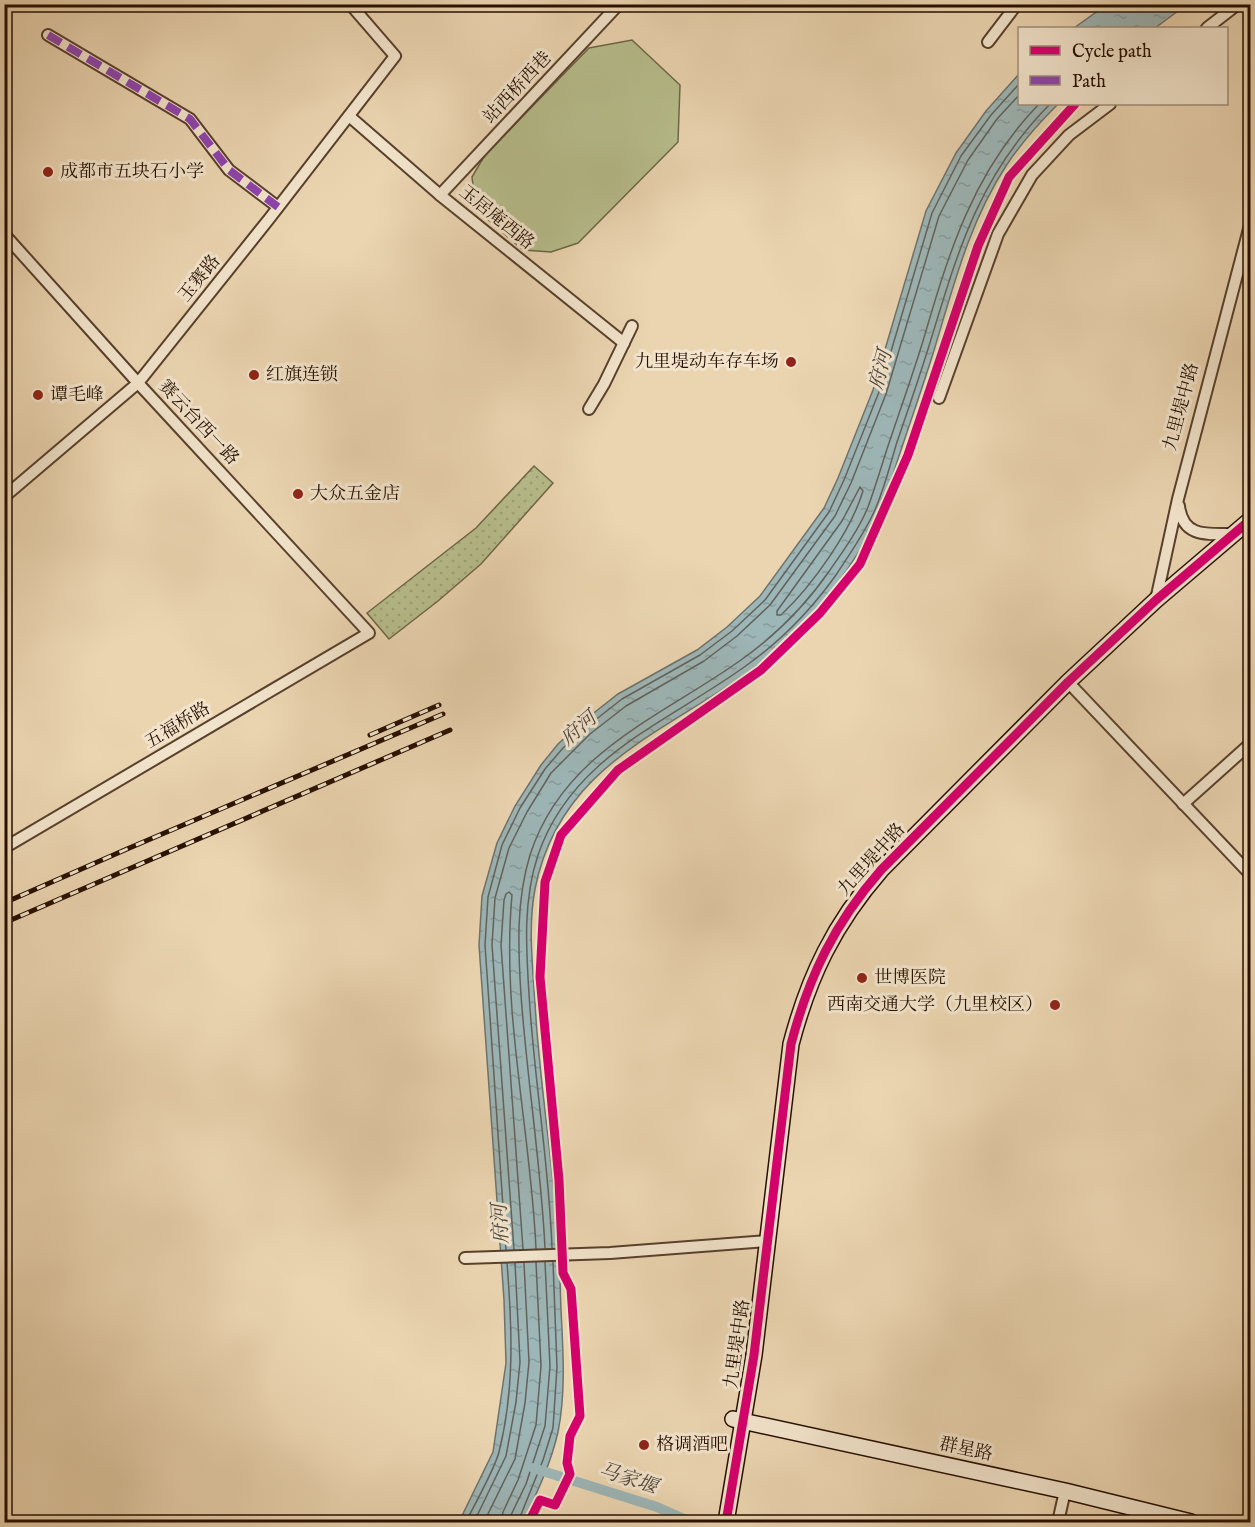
<svg xmlns="http://www.w3.org/2000/svg" width="1255" height="1527" font-family="'IM FELL English','Noto Serif SC',serif">
	<style>
		.park { fill: url(#park-dots); stroke: #6f6646; stroke-width: 1.5 }
		.garden { fill: #b7bd8c; stroke: #6f6646; stroke-width: 1.5 }
		.water { fill: url(#water-ripples); stroke: #6e736e; stroke-width: 1.5 }
		.lines { fill: none; stroke-linecap: round; stroke-linejoin: round }
		.shore { stroke: #62625c; stroke-width: 1.5 }
		.canal { stroke: #9db6b7; stroke-width: 10 }
		.street-casing { stroke: #58402c; stroke-width: 14 }
		.secondary-casing { stroke: #270f00; stroke-width: 18 }
		.street { stroke: #f2e4cc; stroke-width: 10 }
		.secondary { stroke: #f2e4cc; stroke-width: 15 }
		.rail-casing { stroke: #270f00; stroke-width: 5 }
		.rail { stroke: #f2e4cc; stroke-width: 3; stroke-dasharray: 9; stroke-linecap: butt }
		.quiet { stroke: #8e44ad; stroke-width: 8; stroke-dasharray: 15 8; stroke-linecap: butt }
		.cycleway-casing { stroke: #f2e4cc; stroke-width: 13 }
		.cycleway { stroke: #d6006c; stroke-width: 9 }
		.poi-dot { fill: #8f2418; stroke: #f2e4cc; stroke-width: 2 }
		.labels { text-anchor: middle; dominant-baseline: central; stroke-width: 6; stroke-linejoin: round; paint-order: stroke }
		.street-label { font-size: 18px; fill: #270f00; stroke: #f2e4cc }
		.poi-label { font-size: 18px; fill: #270f00; stroke: #f2e4cc; text-anchor: start }
		.water-label { font-size: 20px; font-style: italic; fill: #504940; stroke: #f2e4cc }
	</style>
	<defs>
		<pattern id="park-dots" width="8" height="8" patternUnits="userSpaceOnUse" patternTransform="scale(1.5)"><rect width="8" height="8" fill="#b7bd8c"/><path d="M2 2h.1M6 6h.1" fill="none" stroke="#9da177" stroke-width="1.8" stroke-linecap="round"/></pattern>
		<pattern id="water-ripples" width="26" height="14" patternUnits="userSpaceOnUse" patternTransform="scale(1.5)"><rect width="26" height="14" fill="#9db6b7"/><path d="M2 4q2-2 4 0t4 0M15 11q2-2 4 0t4 0" fill="none" stroke="#879b9c"/></pattern>
	</defs>
	<rect width="100%" height="100%" fill="#ebd5b1"/>
	<filter id="stains"><feTurbulence type="fractalNoise" baseFrequency=".00333" numOctaves="4"/><feColorMatrix values="0 0 0 0 .2 0 0 0 0 .09 0 0 0 0 .02 0 0 0 .5 -.17"/></filter>
	<radialGradient id="worn" r=".72"><stop offset=".6" stop-color="#630" stop-opacity="0"/><stop offset="1" stop-color="#630" stop-opacity=".3"/></radialGradient>
	<polygon class="park" points="534,466 553,483 481,564 438,601 389,639 367,613 476,528"/>
	<polygon class="garden" points="632,40 680,85 678,142 578,243 551,252 523,250 476,209 472,177 485,155 589,48"/>
	<g class="water">
		<polygon points="1106,5 1106,4 1186,5 1155,28 1074,28"/>
		<path d="M 1019,74 L 1020,104 L 1058,104 C 1039,123 1021,143 1006,166 C 970,221 954,284 935,347 C 925,380 913,414 902,447 C 894,470 888,494 878,516 C 867,540 852,564 836,585 C 810,619 784,646 750,671 C 660,735 559,767 535,889 C 527,931 534,976 536,1019 C 541,1092 553,1164 558,1237 C 560,1261 560,1286 561,1310 C 563,1349 566,1393 558,1432 C 551,1463 537,1493 523,1522 L 459,1522 L 493,1452 L 506,1363 L 504,1300 L 479,945 L 482,896 L 497,843 L 515,806 L 541,765 L 558,744 L 581,723 L 618,694 L 697,650 L 727,627 L 760,596 L 824,508 L 838,478 L 873,390 L 926,211 L 956,153 L 986,111 Z"/>
	</g>
	<g class="lines">
		<g class="shore">
			<path d="M 860,487 L 863,491 C 851,531 812,586 781,615 L 777,615 L 777,611 L 842,521 Z"/>
			<path d="M 545,1248 C 541,1165 527,1079 521,995 C 518,948 516,901 530,855 C 563,752 661,717 741,660 C 776,635 806,605 830,570 C 844,550 859,529 868,507 C 875,488 881,468 887,449 C 899,413 912,377 923,341 C 949,252 973,172 1039,104"/>
			<path d="M 552,1248 C 549,1163 534,1079 529,994 C 526,947 523,900 538,855 C 572,755 669,722 747,665 C 782,640 811,610 836,575 C 849,555 864,534 874,512 C 884,490 890,465 897,442 C 908,410 919,378 929,346 C 958,251 978,177 1050,104"/>
			<path d="M 523,1249 L 501,945 L 504,900 L 506,894 L 509,892 L 512,895 C 501,1012 531,1132 536,1249"/>
			<polyline points="506,1250 485,945 488,897 502,845 520,808 545,769 563,748 585,728 622,699 700,655 732,631 765,600 829,512 844,480 879,392 932,213 961,156 991,115 1020,83"/>
			<polyline points="514,1250 492,945 495,898 509,848 527,812 551,773 590,734 626,706 704,661 737,636 770,605 835,516 851,483 886,394 939,216 968,160 997,119 1020,94"/>
			<path d="M 466,1522 C 475,1503 494,1471 499,1452 C 515,1389 512,1326 507,1263"/>
			<polyline points="474,1522 506,1456 516,1402 520,1362 515,1263"/>
			<polyline points="484,1522 515,1459 525,1403 529,1362 524,1263"/>
			<polyline points="501,1522 503,1512 518,1480 536,1425 541,1366 536,1262"/>
			<polyline points="510,1522 511,1515 526,1484 545,1426 550,1366 545,1262"/>
			<polyline points="518,1522 543,1460 553,1428 557,1367 553,1262"/>
		</g>
		<polyline class="canal" points="533,1468 657,1507 691,1522"/>
		<g class="street-casing">
			<g id="street">
				<polyline points="1207,28 1238,4"/>
				<polyline points="48,35 190,119 229,170 278,207"/>
				<polyline points="988,42 1017,4"/>
				<polyline points="349,116 440,195 624,343"/>
				<polyline points="440,195 619,4"/>
				<polyline points="4,234 138,383 369,633 4,848"/>
				<polyline points="939,398 998,234 1032,175 1069,135 1110,104"/>
				<polyline points="589,409 604,384 632,326"/>
				<polyline points="4,497 138,383 269,219 395,56 350,4"/>
				<path d="M 1179,506 C 1183,538 1207,534 1234,534"/>
				<polyline points="1156,600 1178,499 1250,225"/>
				<polyline points="1068,682 1250,874"/>
				<polyline points="1183,804 1250,744"/>
				<polyline points="465,1258 610,1253 768,1241"/>
				<polyline points="1058,1522 1065,1491"/>
			</g>
		</g>
		<g class="secondary-casing">
			<g id="secondary">
				<polyline points="733,1419 1065,1491 1191,1522"/>
				<path d="M 726,1522 L 754,1355 L 791,1044 C 809,976 834,924 881,870 L 1068,682 L 1156,600 L 1250,520"/>
			</g>
		</g>
		<use href="#street" class="street"/>
		<use href="#secondary" class="secondary"/>
		<g class="rail-casing">
			<g id="rail">
				<polyline points="370,735 439,705"/>
				<polyline points="4,903 127,849 443,714"/>
				<polyline points="4,923 450,730"/>
			</g>
		</g>
		<use href="#rail" class="rail"/>
		<polyline class="quiet" points="48,35 190,119 229,170 278,207"/>
		<g class="cycleway-casing">
			<g id="cycleway">
				<polyline points="529,1522 540,1500 555,1505 570,1474 567,1463 570,1436 580,1416 571,1289 563,1273 559,1180 540,977 545,882 561,835 618,770 761,670 820,613 860,564 908,455 978,246 1009,177 1075,104"/>
				<path d="M 726,1522 L 754,1355 L 791,1044 C 809,976 834,924 881,870 L 1068,682 L 1156,600 L 1250,520"/>
			</g>
		</g>
		<use href="#cycleway" class="cycleway"/>
	</g>
	<g class="poi-dot">
		<circle cx="48" cy="172" r="6"/>
		<circle cx="791" cy="362" r="6"/>
		<circle cx="254" cy="375" r="6"/>
		<circle cx="38" cy="395" r="6"/>
		<circle cx="298" cy="494" r="6"/>
		<circle cx="862" cy="978" r="6"/>
		<circle cx="1055" cy="1005" r="6"/>
		<circle cx="644" cy="1445" r="6"/>
	</g>
	<g class="labels">
		<g class="street-label">
			<text transform="translate(518 88) rotate(-47)">站西桥西巷</text>
			<text transform="translate(496 218) rotate(39)">玉居庵西路</text>
			<text transform="translate(200 279) rotate(-51)">玉赛路</text>
			<text transform="translate(1182 407) rotate(-75)">九里堤中路</text>
			<text transform="translate(198 423) rotate(47)">赛云台西一路</text>
			<text transform="translate(178 726) rotate(-31)">五福桥路</text>
			<text transform="translate(872 860) rotate(-48)">九里堤中路</text>
			<text transform="translate(738 1344) rotate(-82)">九里堤中路</text>
			<text transform="translate(966 1450) rotate(12)">群星路</text>
		</g>
		<g class="poi-label">
			<text x="60" y="172">成都市五块石小学</text>
			<text x="779" y="362" text-anchor="end">九里堤动车存车场</text>
			<text x="266" y="375">红旗连锁</text>
			<text x="50" y="395">谭毛峰</text>
			<text x="310" y="494">大众五金店</text>
			<text x="874" y="978">世博医院</text>
			<text x="1043" y="1005" text-anchor="end">西南交通大学（九里校区）</text>
			<text x="656" y="1445">格调酒吧</text>
		</g>
		<g class="water-label">
			<text transform="translate(881 370) rotate(-75)">府河</text>
			<text transform="translate(579 729) rotate(-41)">府河</text>
			<text transform="translate(501 1224) rotate(-93)">府河</text>
			<text transform="translate(628 1479) rotate(18)">马家堰</text>
		</g>
	</g>
	<rect width="1255" height="1527" fill="none" stroke="#ebd5b1" stroke-width="24"/>
	<rect x="6" y="6" width="1243" height="1515" fill="none" stroke="#270f00" stroke-width="3"/>
	<rect x="12" y="12" width="1231" height="1503" fill="none" stroke="#270f00" stroke-width="1.5"/>
	<rect x="1018" y="27" width="210" height="78" fill="#f2e4cc" stroke="#a18f7a" stroke-width="1.5"/>
	<rect x="1030" y="46" width="30" height="9" fill="#d6006c" stroke="#a18f7a" stroke-width="1.5"/>
	<text x="1072" y="57" font-size="18" fill="#270f00">Cycle path</text>
	<rect x="1030" y="76" width="30" height="9" fill="#8e44ad" stroke="#a18f7a" stroke-width="1.5"/>
	<text x="1072" y="87" font-size="18" fill="#270f00">Path</text>
	<rect width="100%" height="100%" filter="url(#stains)"/>
	<rect width="100%" height="100%" fill="url(#worn)"/>
</svg>
